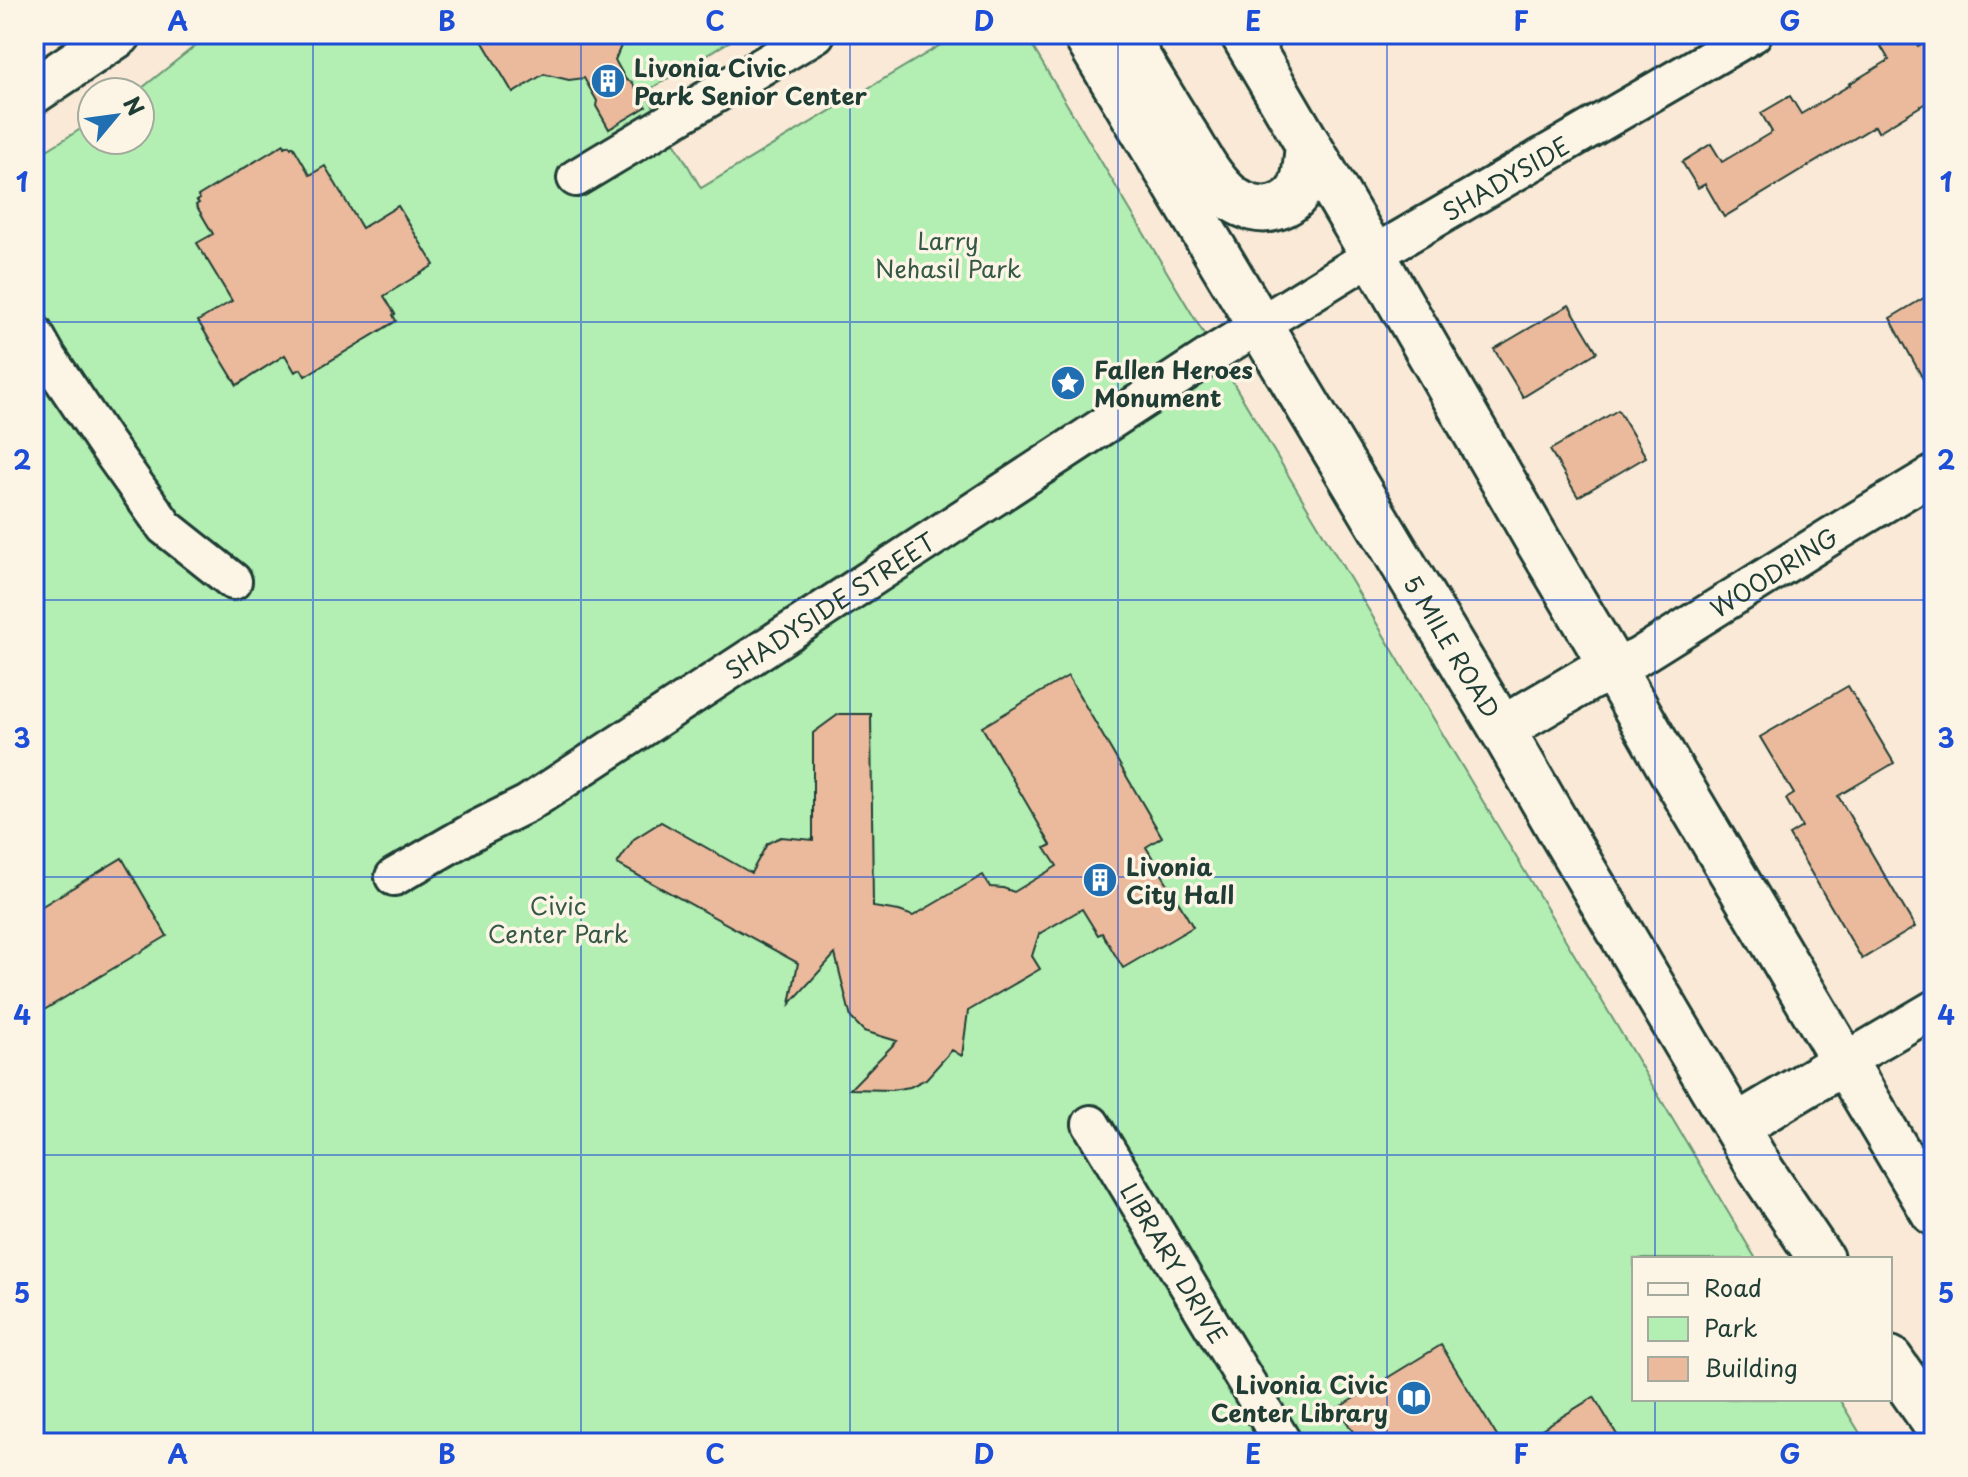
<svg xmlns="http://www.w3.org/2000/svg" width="1968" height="1477" font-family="'Playpen Sans',sans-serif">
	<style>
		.green { fill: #b3eeb2; stroke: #699673; stroke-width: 2 }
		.building { fill: #ebba9c; stroke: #1f3d34; stroke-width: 2 }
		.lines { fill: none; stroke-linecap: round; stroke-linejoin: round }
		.minor-casing { stroke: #1f3d34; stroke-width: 42 }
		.secondary-casing { stroke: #1f3d34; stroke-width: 50 }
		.minor { stroke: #fcf5e5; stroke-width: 36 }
		.secondary { stroke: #fcf5e5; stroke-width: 44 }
		.grid { fill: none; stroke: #1d4ed8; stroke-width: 2; stroke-opacity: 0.55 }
		.labels { text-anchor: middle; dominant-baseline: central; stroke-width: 7; stroke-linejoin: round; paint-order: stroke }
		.poi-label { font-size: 24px; font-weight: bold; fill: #1f3d34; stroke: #fcf5e5; text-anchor: start }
		.street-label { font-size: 24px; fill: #1f3d34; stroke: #fcf5e5 }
		.park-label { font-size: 24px; fill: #355847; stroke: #fcf5e5 }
		.neatline { fill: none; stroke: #1d4ed8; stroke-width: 3 }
		.grid-label { font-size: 26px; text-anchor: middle; font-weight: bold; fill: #1d4ed8 }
	</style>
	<rect width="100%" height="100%" fill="#f9e9d6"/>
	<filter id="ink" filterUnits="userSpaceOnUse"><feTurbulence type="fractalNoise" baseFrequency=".0125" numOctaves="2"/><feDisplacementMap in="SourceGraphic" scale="16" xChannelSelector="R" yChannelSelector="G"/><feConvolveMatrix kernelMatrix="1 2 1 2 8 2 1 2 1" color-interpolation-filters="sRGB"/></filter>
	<g filter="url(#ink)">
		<polygon class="green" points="210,34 742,34 645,92 701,188 959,34 1025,34 1756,1259 1634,1259 1634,1399 1839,1399 1866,1443 34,1443 34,158 92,122 92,140 140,140 140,92 137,92"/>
		<g class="building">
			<polygon points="478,34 626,34 615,60 626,80 632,82 646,107 609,129 596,106 597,101 584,78 569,80 544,74 513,93"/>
			<polygon points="1894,34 1911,34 1918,46 1934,37 1934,98 1878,132 1875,126 1724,217 1705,184 1698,188 1682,162 1711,144 1722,162 1772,132 1761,113 1790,96 1801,114 1850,85 1849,84 1889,60 1879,43"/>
			<polygon points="284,144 285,147 289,145 291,148 293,146 310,175 325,166 362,228 398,206 434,265 384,296 395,314 393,315 396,321 305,376 301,369 295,372 285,355 237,385 198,321 232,301 197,243 213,234 196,205 199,203 197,201 200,199 198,196"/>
			<polygon points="1934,292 1934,399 1890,318"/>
			<polygon points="1569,305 1597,352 1523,397 1494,349"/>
			<polygon points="1618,410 1646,457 1578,497 1550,450"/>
			<polygon points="1068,676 1162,837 1146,847 1193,927 1123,968 1102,933 1098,935 1082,909 1039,934 1032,956 1040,969 968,1011 962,1056 952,1050 926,1079 910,1087 892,1090 850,1089 897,1041 864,1031 851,1018 835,954 790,1004 798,963 617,864 634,839 661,822 751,873 767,844 774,840 781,837 813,840 813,733 839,714 871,714 873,907 899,911 913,916 983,875 990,887 1003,888 1014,892 1057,866 1045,848 1051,845 982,727"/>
			<polygon points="1848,686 1894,763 1838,796 1915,927 1862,959 1789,835 1802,827 1786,799 1794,794 1760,737"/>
			<polygon points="122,858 167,936 34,1016 34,911"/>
			<polygon points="1441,1345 1501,1443 1360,1443 1338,1408"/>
			<polygon points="1594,1397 1622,1443 1519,1443"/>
		</g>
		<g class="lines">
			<g class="minor-casing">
				<g id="minor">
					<polyline points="576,178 816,34"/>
					<polyline points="34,333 47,356 106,444 165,527 233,581"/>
					<path id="s1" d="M 1613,668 L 1638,657 L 1831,536 L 1934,474"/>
					<path id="s2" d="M 394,877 L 479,828 L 527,804 L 1219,350 L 1373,255 L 1753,34"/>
					<polyline points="1844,1062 1934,1009"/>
					<path id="s3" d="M 1091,1124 L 1283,1443"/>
				</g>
			</g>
			<g class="secondary-casing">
				<g id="secondary">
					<path id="s4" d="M 1085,34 L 1502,729 L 1560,830 L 1761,1170 L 1821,1259"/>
					<path d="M 1123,34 C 1144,67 1164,101 1185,134 C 1199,156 1212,183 1233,199 C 1244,207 1261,212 1274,208 C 1307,199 1305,173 1308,144"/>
					<polyline points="1243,34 1373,255 1539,543 1613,668 1674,775 1934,1213"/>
					<polyline points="34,91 119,34"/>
					<polyline points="1502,729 1589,678 1613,668"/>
					<polyline points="1736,1127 1844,1062"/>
					<polyline points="1890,1359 1934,1422"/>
				</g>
			</g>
			<use href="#minor" class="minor"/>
			<use href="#secondary" class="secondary"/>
		</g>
	</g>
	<path class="grid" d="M 313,34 L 313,1443M 581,34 L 581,1443M 850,34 L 850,1443M 1118,34 L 1118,1443M 1387,34 L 1387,1443M 1655,34 L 1655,1259M 34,322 L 1934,322M 34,600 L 1934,600M 34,877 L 1934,877M 34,1155 L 1934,1155M 1655,1399 L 1655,1443"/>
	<defs>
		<g id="building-disc" transform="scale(1.8)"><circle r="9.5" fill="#1f6fb2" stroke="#fcf5e5"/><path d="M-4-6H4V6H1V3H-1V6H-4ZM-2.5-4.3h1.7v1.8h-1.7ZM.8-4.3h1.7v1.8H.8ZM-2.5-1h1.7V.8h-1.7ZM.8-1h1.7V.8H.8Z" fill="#fff"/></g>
		<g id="sight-disc" transform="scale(1.8)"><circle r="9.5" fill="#1f6fb2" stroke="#fcf5e5"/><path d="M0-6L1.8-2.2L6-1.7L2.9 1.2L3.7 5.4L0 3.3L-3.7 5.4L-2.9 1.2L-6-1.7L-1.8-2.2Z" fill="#fff"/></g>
		<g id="library-disc" transform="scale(1.8)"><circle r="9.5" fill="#1f6fb2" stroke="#fcf5e5"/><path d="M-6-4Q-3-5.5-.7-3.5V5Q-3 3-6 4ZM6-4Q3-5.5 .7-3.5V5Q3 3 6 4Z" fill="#fff"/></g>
	</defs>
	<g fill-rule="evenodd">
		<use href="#building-disc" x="608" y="81"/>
		<use href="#sight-disc" x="1068" y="383"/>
		<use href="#building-disc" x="1100" y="880"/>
		<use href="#library-disc" x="1414" y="1398"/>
	</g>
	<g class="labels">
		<g class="poi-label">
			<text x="634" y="67">Livonia Civic<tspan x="634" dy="28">Park Senior Center</tspan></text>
			<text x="1094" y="369">Fallen Heroes<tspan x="1094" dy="28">Monument</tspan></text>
			<text x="1126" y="866">Livonia<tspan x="1126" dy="28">City Hall</tspan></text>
			<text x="1388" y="1384" text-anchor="end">Livonia Civic<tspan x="1388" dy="28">Center Library</tspan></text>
		</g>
		<g class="street-label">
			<text stroke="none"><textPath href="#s2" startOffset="1314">SHADYSIDE</textPath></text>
			<text stroke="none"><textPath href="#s1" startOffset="188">WOODRING</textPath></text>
			<text stroke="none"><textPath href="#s2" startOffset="514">SHADYSIDE STREET</textPath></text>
			<text stroke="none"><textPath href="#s4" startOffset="714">5 MILE ROAD</textPath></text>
			<text stroke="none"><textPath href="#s3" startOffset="162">LIBRARY DRIVE</textPath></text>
		</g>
		<g class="park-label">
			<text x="948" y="240">Larry<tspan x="948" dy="28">Nehasil Park</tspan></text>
			<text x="558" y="905">Civic<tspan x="558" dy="28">Center Park</tspan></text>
		</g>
	</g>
	<rect width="1968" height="1477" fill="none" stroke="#fcf5e5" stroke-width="88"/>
	<rect x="1632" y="1257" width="260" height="144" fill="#fcf5e5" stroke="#a4ab9e" stroke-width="2"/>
	<rect x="1648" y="1283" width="40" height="12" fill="#fcf5e5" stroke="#a4ab9e" stroke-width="2"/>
	<text x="1704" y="1297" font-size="24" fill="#1f3d34">Road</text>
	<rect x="1648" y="1317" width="40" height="24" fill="#b3eeb2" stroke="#a4ab9e" stroke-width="2"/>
	<text x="1704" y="1337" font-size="24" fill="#1f3d34">Park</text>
	<rect x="1648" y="1357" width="40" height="24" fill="#ebba9c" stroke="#a4ab9e" stroke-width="2"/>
	<text x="1704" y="1377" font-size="24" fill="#1f3d34">Building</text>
	<g transform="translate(116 116) rotate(61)"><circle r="38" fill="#fcf5e5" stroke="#a4ab9e" stroke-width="2"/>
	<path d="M0-6L14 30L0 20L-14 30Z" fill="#1f6fb2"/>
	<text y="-12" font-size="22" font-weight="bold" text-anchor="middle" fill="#1f3d34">N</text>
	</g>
	<rect x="44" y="44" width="1880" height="1389" class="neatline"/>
	<g class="grid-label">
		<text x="178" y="31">A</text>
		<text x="447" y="31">B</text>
		<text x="715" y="31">C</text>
		<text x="984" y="31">D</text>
		<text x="1253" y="31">E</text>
		<text x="1521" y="31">F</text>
		<text x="1790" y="31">G</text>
		<text x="22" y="192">1</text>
		<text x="1946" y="192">1</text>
		<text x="22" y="470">2</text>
		<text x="1946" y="470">2</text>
		<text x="22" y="748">3</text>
		<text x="1946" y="748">3</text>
		<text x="22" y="1025">4</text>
		<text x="1946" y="1025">4</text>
		<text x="22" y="1303">5</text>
		<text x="1946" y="1303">5</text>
		<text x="178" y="1464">A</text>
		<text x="447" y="1464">B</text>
		<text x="715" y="1464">C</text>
		<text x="984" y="1464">D</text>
		<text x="1253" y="1464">E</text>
		<text x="1521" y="1464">F</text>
		<text x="1790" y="1464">G</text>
	</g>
</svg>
